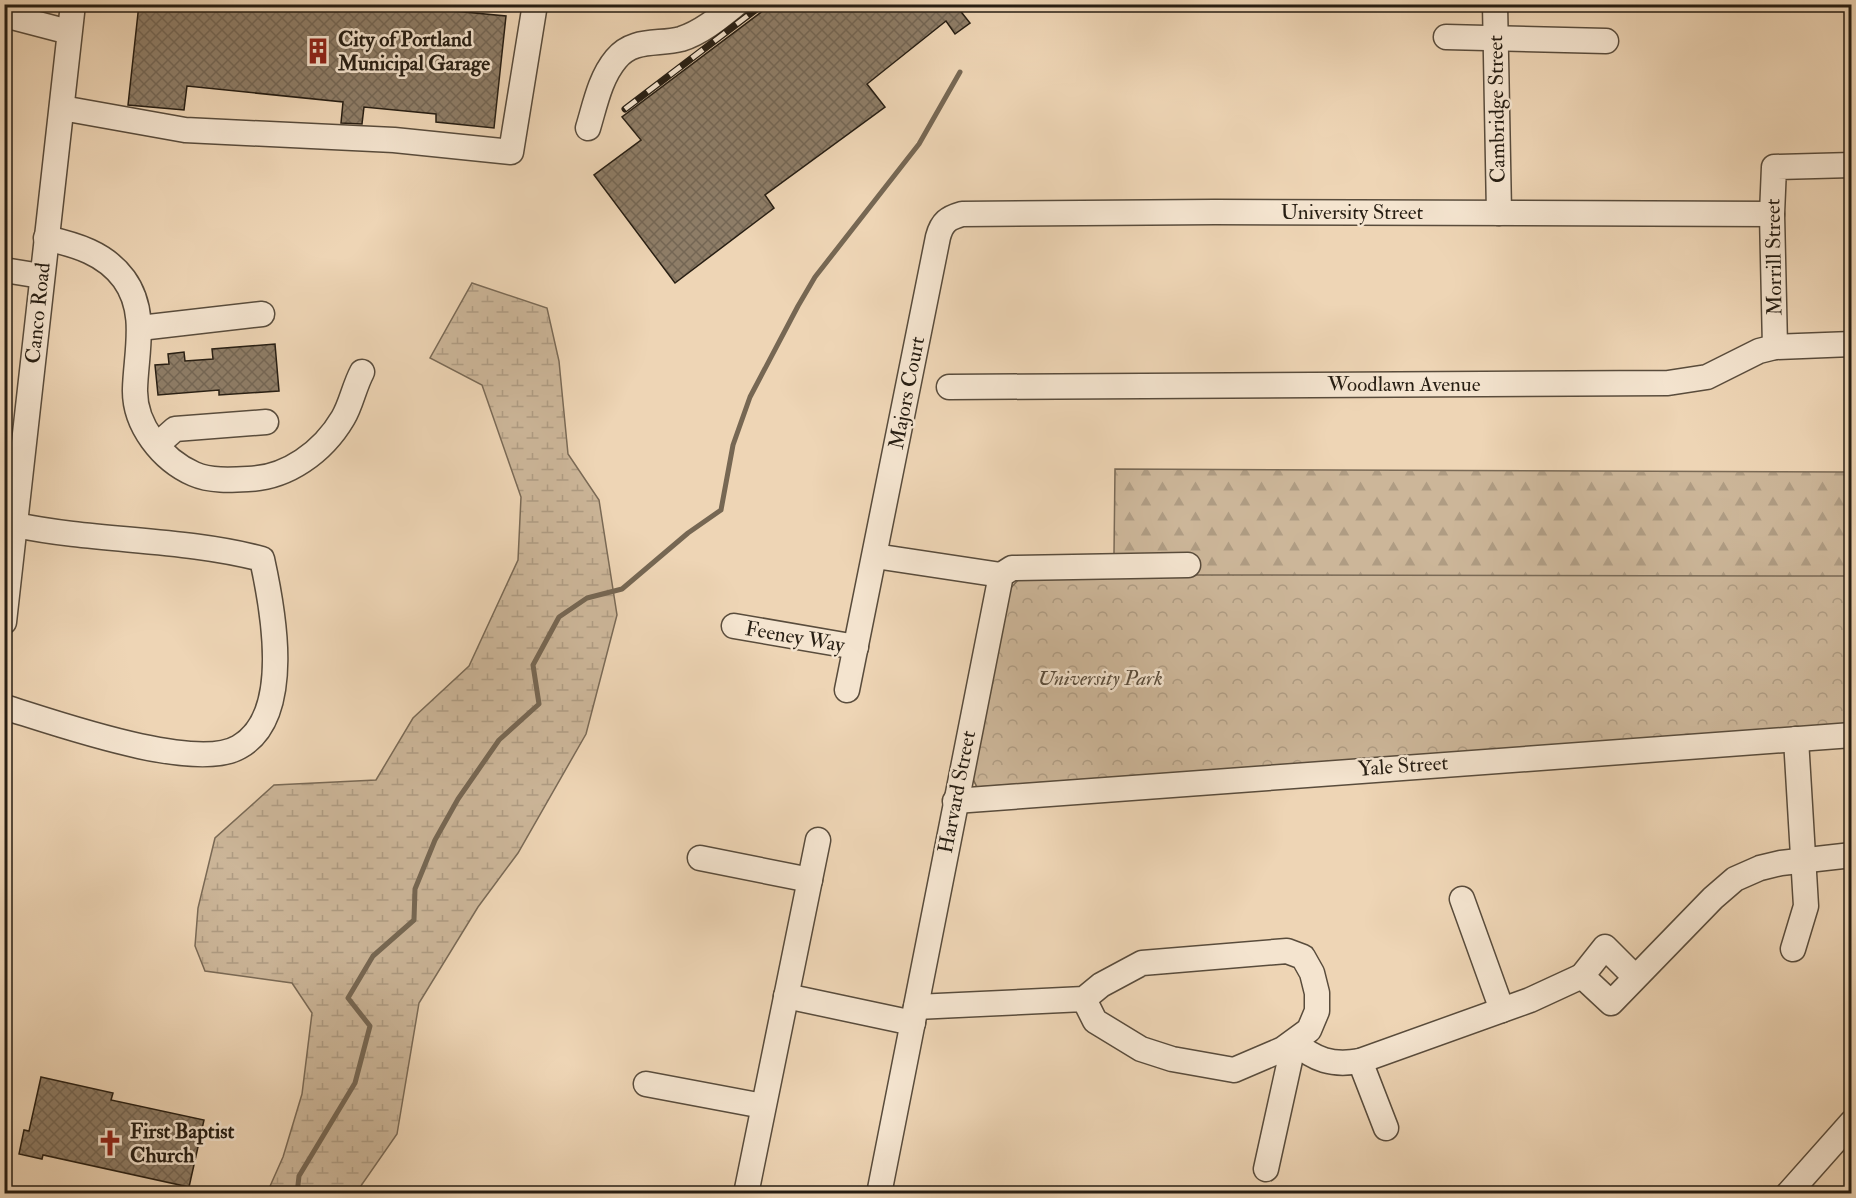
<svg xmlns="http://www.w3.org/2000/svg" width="1856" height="1198" font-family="'IM FELL Double Pica',serif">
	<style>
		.forest { fill: url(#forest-firs); stroke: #7a6a56; stroke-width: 1.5 }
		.wetland { fill: url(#wetland-marsh); stroke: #7a6a56; stroke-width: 1.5 }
		.park { fill: url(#park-crowns); stroke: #7a6a56; stroke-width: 1.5 }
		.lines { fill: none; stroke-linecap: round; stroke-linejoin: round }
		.stream { stroke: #766753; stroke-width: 5 }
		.building { fill: url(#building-cross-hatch); stroke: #271e13; stroke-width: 1.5 }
		.minor-casing { stroke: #594c3c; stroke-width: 27 }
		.minor { stroke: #f4e4cf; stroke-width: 24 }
		.rail-casing { stroke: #271e13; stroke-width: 7 }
		.rail { stroke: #f4e4cf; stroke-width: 4.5; stroke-dasharray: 14; stroke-linecap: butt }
		.labels { text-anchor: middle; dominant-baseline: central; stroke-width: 5; stroke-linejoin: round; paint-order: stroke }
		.poi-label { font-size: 21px; font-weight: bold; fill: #271e13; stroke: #f4e4cf; text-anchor: start }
		.street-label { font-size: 21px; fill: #271e13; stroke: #f4e4cf }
		.park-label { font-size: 21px; font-style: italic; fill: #594c3b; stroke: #f4e4cf }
	</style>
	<defs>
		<pattern id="forest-firs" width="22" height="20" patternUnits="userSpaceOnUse" patternTransform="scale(1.5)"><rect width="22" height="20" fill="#ccb699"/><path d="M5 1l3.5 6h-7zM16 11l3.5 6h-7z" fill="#af9c83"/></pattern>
		<pattern id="wetland-marsh" width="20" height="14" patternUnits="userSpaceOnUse" patternTransform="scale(1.5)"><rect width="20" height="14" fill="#ccb699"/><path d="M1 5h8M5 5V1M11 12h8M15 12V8" fill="none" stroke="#af9c83"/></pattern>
		<pattern id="park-crowns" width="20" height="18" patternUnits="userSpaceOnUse" patternTransform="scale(1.5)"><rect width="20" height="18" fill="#ccb699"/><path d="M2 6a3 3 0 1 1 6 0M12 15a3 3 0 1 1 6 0" fill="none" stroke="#af9c83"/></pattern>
		<pattern id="building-cross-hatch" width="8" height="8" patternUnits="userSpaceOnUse" patternTransform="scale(1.5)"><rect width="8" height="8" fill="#8e7d67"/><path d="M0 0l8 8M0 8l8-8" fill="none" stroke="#746654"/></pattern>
	</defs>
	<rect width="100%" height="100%" fill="#eed5b5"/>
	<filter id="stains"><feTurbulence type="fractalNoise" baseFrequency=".00333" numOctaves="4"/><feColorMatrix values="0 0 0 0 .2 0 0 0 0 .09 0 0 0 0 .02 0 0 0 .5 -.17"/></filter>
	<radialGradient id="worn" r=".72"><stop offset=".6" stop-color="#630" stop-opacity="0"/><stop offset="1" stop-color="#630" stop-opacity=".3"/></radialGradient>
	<polygon class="forest" points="1115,469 1851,472 1851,724 977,787 973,779 1194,556 1114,554"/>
	<polygon class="wetland" points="472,283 547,308 559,361 568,454 599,500 617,615 586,734 518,853 478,907 419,1003 397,1134 356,1193 267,1193 283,1157 302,1094 312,1013 292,983 205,971 195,946 198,908 215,838 274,785 376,780 413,718 469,666 518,560 521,497 482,385 430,358"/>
	<polygon class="park" points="1192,575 1851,576 1851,724 977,787 973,779 1008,591 1020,578"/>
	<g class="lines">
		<polyline class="stream" points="297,1194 299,1176 355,1083 370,1026 348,998 373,956 414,920 415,889 435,840 458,799 499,740 539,704 533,665 559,617 587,598 622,589 688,533 721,510 733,445 750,397 798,306 815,277 919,144 960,72"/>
	</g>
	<g class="building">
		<polygon points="139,4 454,4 454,11 506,16 494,128 436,122 436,114 364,107 362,124 341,123 343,102 187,86 184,110 128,105"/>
		<polygon points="772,4 955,4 970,23 955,34 946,21 867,84 885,107 765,195 774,208 675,283 594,175 641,140 622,117"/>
		<polygon points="275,344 279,391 219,395 219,390 158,395 155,365 169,364 168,354 184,352 185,361 213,359 212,349"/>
		<polygon points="41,1077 113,1093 111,1100 204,1120 189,1187 43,1155 42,1159 19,1154 24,1130 29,1131"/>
	</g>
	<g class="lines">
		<g class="minor-casing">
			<g id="minor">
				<polyline points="1495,4 1499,213"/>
				<polyline points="4,15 69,32"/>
				<polyline points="1446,37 1606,41"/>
				<polyline points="62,108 185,130 394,140 511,152 535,4"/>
				<path d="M 588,128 C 595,105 600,78 616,59 C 633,38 658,45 681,39 C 701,33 720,17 736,4"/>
				<path d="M 46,238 C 76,245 105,253 124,279 C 148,312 136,352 135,389 C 134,425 162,460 194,474 C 210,481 230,480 248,479 C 287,478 323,452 343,418 C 351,405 354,387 362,372"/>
				<polyline points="4,270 41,276"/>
				<polyline points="140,328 262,314"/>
				<polyline points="1775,347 1772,214 1774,167 1852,165"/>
				<polyline points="949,387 1668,383 1707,377 1759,351 1775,347 1852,344"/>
				<polyline points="157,445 175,429 266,422"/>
				<polyline points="875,556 1001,575"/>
				<polyline points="4,622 73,4"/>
				<polyline points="734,626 856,647"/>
				<path d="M 847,690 L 938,237 C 942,222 948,218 962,214 L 1215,212 L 1772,214"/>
				<path d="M 4,707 C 53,722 195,773 239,747 C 294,716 273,609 262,559 C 182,538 97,542 16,525"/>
				<polyline points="955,801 1852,735"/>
				<polyline points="700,858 810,880"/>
				<polyline points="1462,899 1502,1010"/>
				<polyline points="1793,949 1806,906 1796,739"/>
				<polyline points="1635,977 1605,947 1582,976 1611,1003 1713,898 1735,879 1760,868 1781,863 1852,855"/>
				<polyline points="786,996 913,1023"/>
				<polyline points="916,1007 1084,999 1101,985 1142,963 1287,951 1303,957 1312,973 1317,993 1317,1011 1309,1030 1283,1049 1234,1070 1172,1059 1141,1049 1095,1021 1084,999"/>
				<polyline points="1360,1061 1386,1128"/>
				<polyline points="646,1084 763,1106"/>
				<path d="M 1266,1169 L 1294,1042 C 1315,1060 1332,1066 1360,1061 L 1530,1000 L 1582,976"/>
				<polyline points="746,1194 818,840"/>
				<polyline points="879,1194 1001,575 1012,568 1188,565"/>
				<polyline points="1788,1194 1852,1122"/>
			</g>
		</g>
		<use href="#minor" class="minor"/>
		<g class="rail-casing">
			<polyline id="rail" points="625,109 763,4"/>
		</g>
		<use href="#rail" class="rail"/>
	</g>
	<defs>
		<g id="building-bare" transform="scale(2.07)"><path d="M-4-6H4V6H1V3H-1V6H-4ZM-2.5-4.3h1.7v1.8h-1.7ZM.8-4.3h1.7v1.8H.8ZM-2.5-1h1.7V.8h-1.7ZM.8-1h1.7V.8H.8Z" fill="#8f2418" stroke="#f4e4cf" stroke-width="2.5" paint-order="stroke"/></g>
		<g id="church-bare" transform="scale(2.07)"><path d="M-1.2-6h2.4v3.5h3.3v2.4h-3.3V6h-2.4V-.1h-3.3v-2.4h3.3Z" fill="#8f2418" stroke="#f4e4cf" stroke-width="2.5" paint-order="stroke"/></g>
	</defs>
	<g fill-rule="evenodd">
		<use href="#building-bare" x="318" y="51"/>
		<use href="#church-bare" x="110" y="1143"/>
	</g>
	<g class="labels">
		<g class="poi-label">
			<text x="338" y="39">City of Portland<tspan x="338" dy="24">Municipal Garage</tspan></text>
			<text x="130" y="1131">First Baptist<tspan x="130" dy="24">Church</tspan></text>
		</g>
		<g class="street-label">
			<text transform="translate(1497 109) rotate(-91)">Cambridge Street</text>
			<text x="1352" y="212">University Street</text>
			<text transform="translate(1774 257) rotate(-91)">Morrill Street</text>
			<text transform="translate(38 313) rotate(-84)">Canco Road</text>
			<text x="1404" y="384">Woodlawn Avenue</text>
			<text transform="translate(907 393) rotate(-79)">Majors Court</text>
			<text transform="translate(795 637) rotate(10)">Feeney Way</text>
			<text transform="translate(1403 766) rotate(-4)">Yale Street</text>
			<text transform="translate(957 792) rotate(-79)">Harvard Street</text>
		</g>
		<g class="park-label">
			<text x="1100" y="678">University Park</text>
		</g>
	</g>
	<rect width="1856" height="1198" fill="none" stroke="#eed5b5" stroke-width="24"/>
	<rect x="6" y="6" width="1844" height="1186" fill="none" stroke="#271e13" stroke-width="3"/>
	<rect x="12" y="12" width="1832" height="1174" fill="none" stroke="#271e13" stroke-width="1.5"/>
	<rect width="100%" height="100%" filter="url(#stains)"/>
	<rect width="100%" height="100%" fill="url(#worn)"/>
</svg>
